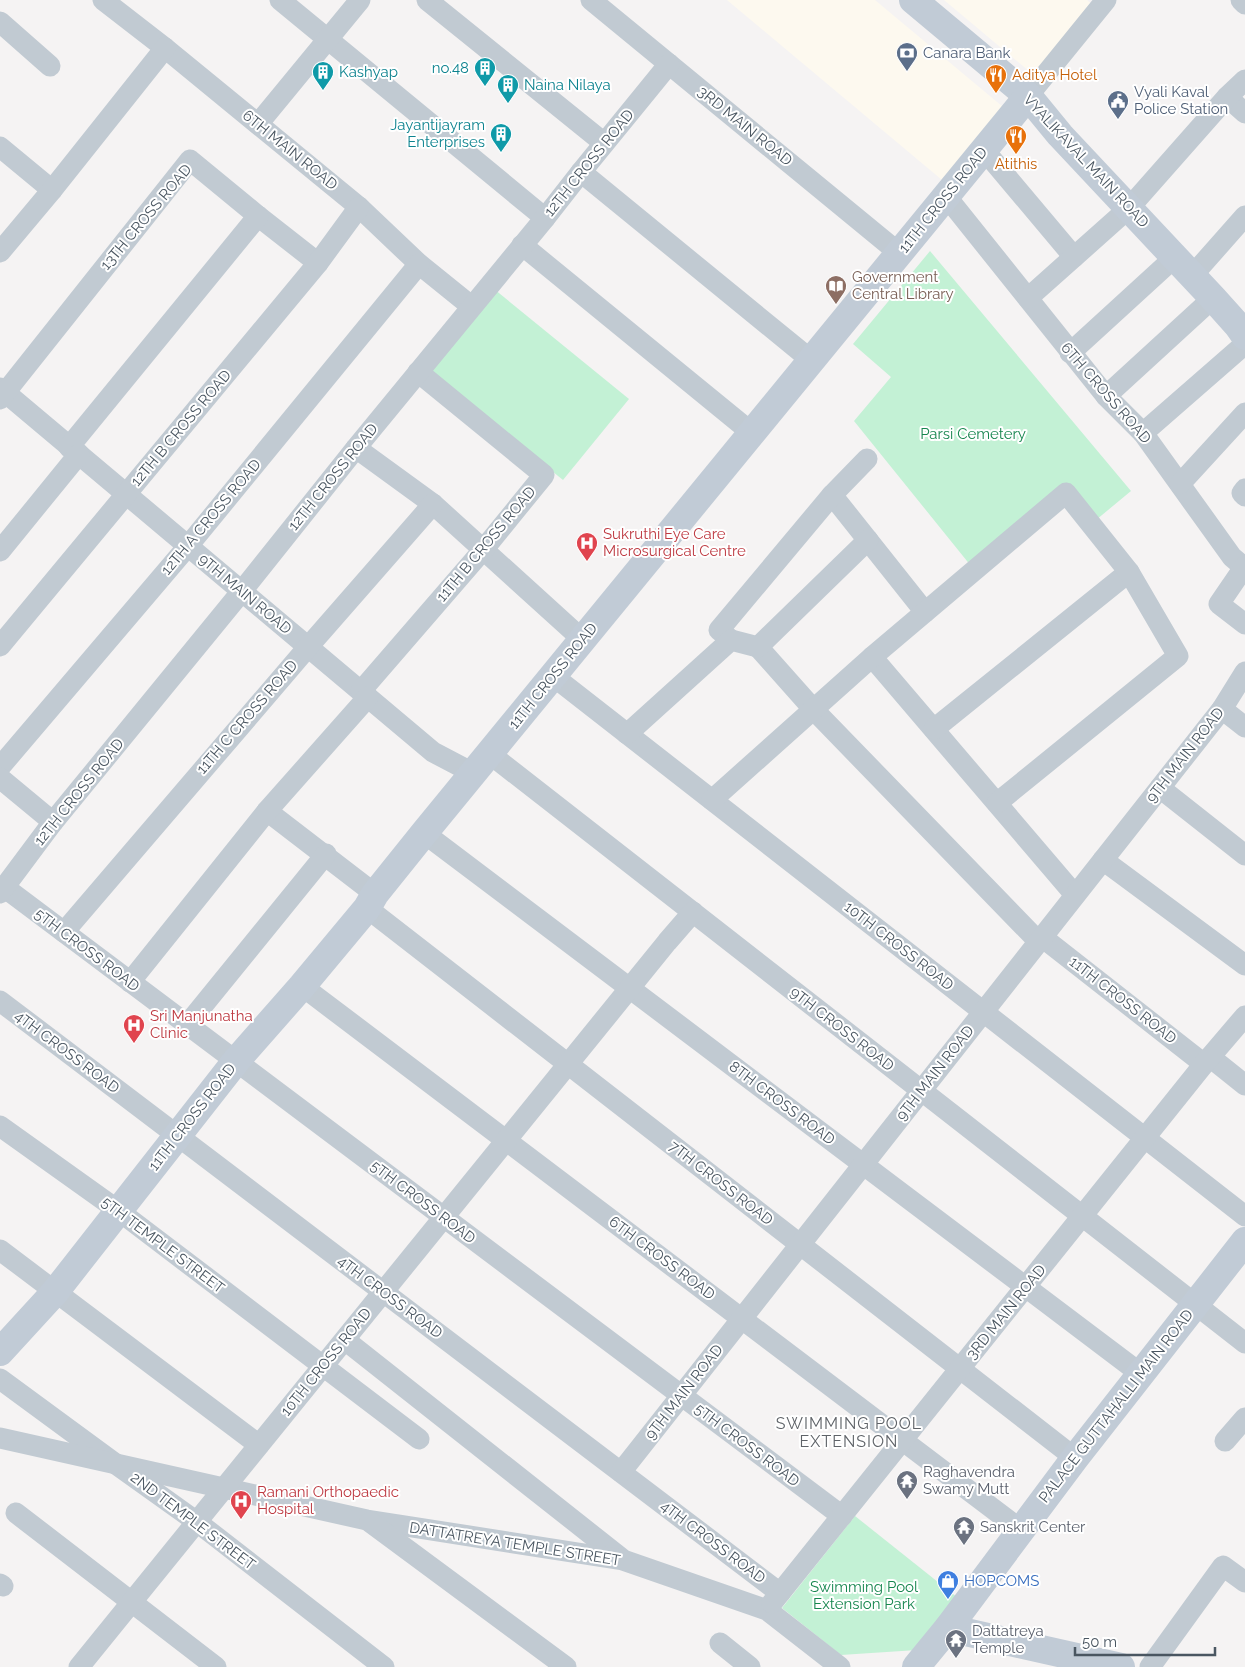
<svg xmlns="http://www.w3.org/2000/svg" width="1245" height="1667" font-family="Raleway,sans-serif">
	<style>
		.commercial { fill: #fdf9ef }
		.green { fill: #c3f1d5 }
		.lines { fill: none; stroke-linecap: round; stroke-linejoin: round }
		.street { stroke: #c1cad2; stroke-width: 21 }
		.secondary { stroke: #c1cbd6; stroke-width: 28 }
		.labels { text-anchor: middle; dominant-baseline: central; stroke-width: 4; stroke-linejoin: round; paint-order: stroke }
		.service-label { font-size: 15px; fill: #4e5e75; stroke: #fff; text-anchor: start }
		.culture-label { font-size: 15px; fill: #0d838f; stroke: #fff; text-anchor: end }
		.food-label { font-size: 15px; fill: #c56008; stroke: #fff; text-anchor: start }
		.street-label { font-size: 15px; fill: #4a5661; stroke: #fff }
		.education-label { font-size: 15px; fill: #785e54; stroke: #fff; text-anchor: start }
		.park-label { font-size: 15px; fill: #17864f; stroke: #fff }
		.health-label { font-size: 15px; fill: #be3a42; stroke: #fff; text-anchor: start }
		.worship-label { font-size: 15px; fill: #5b616d; stroke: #fff; text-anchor: start }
		.shop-label { font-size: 15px; fill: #366cbe; stroke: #fff; text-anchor: start }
		.neighbourhood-label { font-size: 16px; letter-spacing: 1px; fill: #5f6368; stroke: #fff }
	</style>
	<rect width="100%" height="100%" fill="#f5f3f3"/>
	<g class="commercial">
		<polygon points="727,0 875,0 1009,112 948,185"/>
		<polygon points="944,0 1087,0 1095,7 1036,77"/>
	</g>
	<g class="green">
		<polygon points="930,251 1131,491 1096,520 1068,486 971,566 854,421 891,377 853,344"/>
		<polygon points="494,289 629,399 563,480 428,370"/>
		<polygon points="855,1516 958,1598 917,1650 841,1655 782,1608"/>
	</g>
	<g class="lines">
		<g class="street">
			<polyline points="103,0 165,48 359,207 419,264 471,306"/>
			<polyline points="280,0 545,218"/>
			<polyline points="427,0 604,143"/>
			<polyline points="591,0 899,253"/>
			<polyline points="1241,0 1245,4"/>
			<polyline points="0,22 50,66"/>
			<polyline points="1028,96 1106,0"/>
			<polyline points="1227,97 1245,113"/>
			<polyline points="258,124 360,0"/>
			<polyline points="0,147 52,190"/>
			<polyline points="984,150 1074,257"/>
			<polyline points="581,172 811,360"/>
			<polyline points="946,196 1106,396 1143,433 1232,557 1245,568"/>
			<polyline points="522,245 752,433"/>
			<polyline points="0,252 52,190 165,48"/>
			<polyline points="1191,277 1245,216"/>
			<polyline points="1028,298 1129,208 1227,97 1245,80"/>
			<polyline points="1070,353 1175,257"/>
			<polyline points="0,388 433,752 473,773"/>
			<polyline points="1106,396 1213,298"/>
			<polyline points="0,399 190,160 258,216 318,263"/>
			<polyline points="1143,433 1245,344"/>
			<polyline points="69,447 258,216"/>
			<polyline points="356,448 433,504 583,640"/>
			<polyline points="1180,484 1245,413"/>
			<polyline points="1245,489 1242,493 1245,496"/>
			<polyline points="832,495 925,612"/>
			<polyline points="0,551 79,454"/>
			<polyline points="1245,566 1219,604 1245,624"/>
			<polyline points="731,640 719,630 832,495 867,459"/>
			<polyline points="0,646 318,263 359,207"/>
			<polyline points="758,647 814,710 1039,942"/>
			<polyline points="872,657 1075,895"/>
			<polyline points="553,676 1245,1216"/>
			<polyline points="361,691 483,550 544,475 418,372"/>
			<polyline points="1222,709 1245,727"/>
			<polyline points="934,729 1129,572"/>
			<polyline points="627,734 731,640 758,647 868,540"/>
			<polyline points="490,754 1245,1343"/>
			<polyline points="0,767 188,546 419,264"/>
			<polyline points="0,778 53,822"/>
			<polyline points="1160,788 1245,855"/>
			<polyline points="712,800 872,657 1066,493 1129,572 1178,656 997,803"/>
			<polyline points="267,811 375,894"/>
			<polyline points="424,833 1141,1374"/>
			<polyline points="1103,860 1245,965"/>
			<polyline points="4,887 842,1516"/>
			<polyline points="0,893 53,822 242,591 356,448 545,218 581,172 669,64"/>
			<polyline points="367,908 1075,1458"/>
			<polyline points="64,932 308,647 433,504"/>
			<polyline points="1042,937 1204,1064"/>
			<polyline points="130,982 267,811 368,697"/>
			<polyline points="302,986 1021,1530"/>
			<polyline points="0,1001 780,1593"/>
			<polyline points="187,1025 326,854"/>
			<polyline points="1210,1057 1245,1085"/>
			<polyline points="0,1126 119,1211 419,1439"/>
			<polyline points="0,1250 259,1445"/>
			<polyline points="345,1340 621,1558"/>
			<polyline points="0,1379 113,1462 197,1522 384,1667"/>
			<polyline points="0,1438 367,1520 623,1560 767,1610 840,1667"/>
			<polyline points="1225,1441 1245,1418"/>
			<polyline points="621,1472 1222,709 1245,672"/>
			<polyline points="16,1513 216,1667"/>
			<polyline points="370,1522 566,1667"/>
			<polyline points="0,1584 3,1586"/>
			<polyline points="772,1603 1204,1064 1245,1016"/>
			<polyline points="720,1643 750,1667"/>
			<polyline points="79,1667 667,942 693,912"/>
			<polyline points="1150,1667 1223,1566 1245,1582"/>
		</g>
		<g class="secondary">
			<polyline points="913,0 1028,96 1060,135 1213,298 1238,326 1245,336"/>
			<polyline points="0,1352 55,1292 236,1061 302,986 367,908 375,894 424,833 1028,96"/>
			<polyline points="948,1628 1121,1667"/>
			<polyline points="916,1667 948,1628 1075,1458 1245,1241"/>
		</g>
	</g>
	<defs>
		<g id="bank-pin" transform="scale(1.125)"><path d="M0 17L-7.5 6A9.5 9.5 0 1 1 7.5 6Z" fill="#5c6f8a" stroke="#fff"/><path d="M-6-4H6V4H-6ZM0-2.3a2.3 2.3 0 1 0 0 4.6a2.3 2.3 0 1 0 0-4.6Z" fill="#fff"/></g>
		<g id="building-pin" transform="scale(1.125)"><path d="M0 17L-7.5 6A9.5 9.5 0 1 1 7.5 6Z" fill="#0f9aa8" stroke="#fff"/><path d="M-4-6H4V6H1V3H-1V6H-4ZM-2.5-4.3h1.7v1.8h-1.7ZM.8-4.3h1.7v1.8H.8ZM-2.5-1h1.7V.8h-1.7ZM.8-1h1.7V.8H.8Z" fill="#fff"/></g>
		<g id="restaurant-pin" transform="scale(1.125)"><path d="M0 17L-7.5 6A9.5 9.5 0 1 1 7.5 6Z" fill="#e8710a" stroke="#fff"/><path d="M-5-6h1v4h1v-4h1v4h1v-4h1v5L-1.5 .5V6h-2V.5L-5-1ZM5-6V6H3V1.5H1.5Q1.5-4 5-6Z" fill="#fff"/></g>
		<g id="civic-pin" transform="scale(1.125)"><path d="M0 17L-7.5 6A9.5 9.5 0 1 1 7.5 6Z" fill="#5c6f8a" stroke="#fff"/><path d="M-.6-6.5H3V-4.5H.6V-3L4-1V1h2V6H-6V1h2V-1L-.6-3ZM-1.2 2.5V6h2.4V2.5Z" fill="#fff"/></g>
		<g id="library-pin" transform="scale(1.125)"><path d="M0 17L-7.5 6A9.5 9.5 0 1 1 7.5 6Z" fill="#8d6e63" stroke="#fff"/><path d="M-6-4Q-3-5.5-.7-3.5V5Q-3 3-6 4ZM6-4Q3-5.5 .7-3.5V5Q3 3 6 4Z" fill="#fff"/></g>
		<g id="hospital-pin" transform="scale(1.125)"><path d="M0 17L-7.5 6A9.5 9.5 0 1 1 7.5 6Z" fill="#e0444e" stroke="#fff"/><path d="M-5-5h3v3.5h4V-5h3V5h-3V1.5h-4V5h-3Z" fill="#fff"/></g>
		<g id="temple-pin" transform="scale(1.125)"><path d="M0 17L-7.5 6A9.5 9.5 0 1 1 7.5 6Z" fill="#6b7280" stroke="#fff"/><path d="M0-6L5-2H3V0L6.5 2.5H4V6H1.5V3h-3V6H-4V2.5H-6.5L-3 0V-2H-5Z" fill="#fff"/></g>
		<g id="shop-pin" transform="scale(1.125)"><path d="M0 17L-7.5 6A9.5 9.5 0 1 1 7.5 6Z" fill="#3f7fe0" stroke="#fff"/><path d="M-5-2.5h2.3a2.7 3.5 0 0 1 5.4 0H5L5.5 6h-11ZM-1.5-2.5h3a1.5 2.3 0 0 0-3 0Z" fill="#fff"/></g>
	</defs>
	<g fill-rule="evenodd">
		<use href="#bank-pin" x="907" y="53"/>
		<use href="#building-pin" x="485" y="68"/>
		<use href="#building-pin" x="323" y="72"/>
		<use href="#restaurant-pin" x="996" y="75"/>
		<use href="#building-pin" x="508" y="85"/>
		<use href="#civic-pin" x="1118" y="101"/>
		<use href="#building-pin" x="501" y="134"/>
		<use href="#restaurant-pin" x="1016" y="136"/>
		<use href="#library-pin" x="836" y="286"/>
		<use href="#hospital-pin" x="587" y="543"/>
		<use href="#hospital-pin" x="134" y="1025"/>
		<use href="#temple-pin" x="907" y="1481"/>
		<use href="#hospital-pin" x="241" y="1501"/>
		<use href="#temple-pin" x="964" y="1527"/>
		<use href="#shop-pin" x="948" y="1581"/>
		<use href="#temple-pin" x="956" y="1640"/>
	</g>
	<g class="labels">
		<g class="service-label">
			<text x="923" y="53">Canara Bank</text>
			<text x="1134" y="92">Vyali Kaval<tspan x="1134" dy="17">Police Station</tspan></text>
		</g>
		<g class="culture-label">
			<text x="469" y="68">no.48</text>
			<text x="339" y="72" text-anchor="start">Kashyap</text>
			<text x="524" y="85" text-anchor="start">Naina Nilaya</text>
			<text x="485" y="125">Jayantijayram<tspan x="485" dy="17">Enterprises</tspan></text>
		</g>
		<g class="food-label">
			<text x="1012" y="75">Aditya Hotel</text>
			<text x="1016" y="164" text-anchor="middle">Atithis</text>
		</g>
		<g class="street-label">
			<text transform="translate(745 126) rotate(39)">3RD MAIN ROAD</text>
			<text transform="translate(290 150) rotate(39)">6TH MAIN ROAD</text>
			<text transform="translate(1086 161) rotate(47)">VYALIKAVAL MAIN ROAD</text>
			<text transform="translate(589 163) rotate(-51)">12TH CROSS ROAD</text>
			<text transform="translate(943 200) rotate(-51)">11TH CROSS ROAD</text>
			<text transform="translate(146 217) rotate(-50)">13TH CROSS ROAD</text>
			<text transform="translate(1106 393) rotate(49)">6TH CROSS ROAD</text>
			<text transform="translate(181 428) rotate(-50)">12TH B CROSS ROAD</text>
			<text transform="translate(333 477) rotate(-51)">12TH CROSS ROAD</text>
			<text transform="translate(211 517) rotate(-50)">12TH A CROSS ROAD</text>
			<text transform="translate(486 544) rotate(-50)">11TH B CROSS ROAD</text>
			<text transform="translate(245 594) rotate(40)">9TH MAIN ROAD</text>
			<text transform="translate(553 676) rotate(-51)">11TH CROSS ROAD</text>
			<text transform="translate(247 717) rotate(-49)">11TH C CROSS ROAD</text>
			<text transform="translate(1185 755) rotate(-52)">9TH MAIN ROAD</text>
			<text transform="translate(79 792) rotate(-51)">12TH CROSS ROAD</text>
			<text transform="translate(899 946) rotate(38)">10TH CROSS ROAD</text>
			<text transform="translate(87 950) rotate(37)">5TH CROSS ROAD</text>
			<text transform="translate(1123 1000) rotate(38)">11TH CROSS ROAD</text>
			<text transform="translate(842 1029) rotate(38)">9TH CROSS ROAD</text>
			<text transform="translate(67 1052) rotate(37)">4TH CROSS ROAD</text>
			<text transform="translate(935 1073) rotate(-52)">9TH MAIN ROAD</text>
			<text transform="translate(782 1103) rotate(37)">8TH CROSS ROAD</text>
			<text transform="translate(192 1117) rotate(-52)">11TH CROSS ROAD</text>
			<text transform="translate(721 1183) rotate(38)">7TH CROSS ROAD</text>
			<text transform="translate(423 1202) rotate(37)">5TH CROSS ROAD</text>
			<text transform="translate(163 1245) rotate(37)">5TH TEMPLE STREET</text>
			<text transform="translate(662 1258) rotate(37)">6TH CROSS ROAD</text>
			<text transform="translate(390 1297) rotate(37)">4TH CROSS ROAD</text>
			<text transform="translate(1006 1312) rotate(-51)">3RD MAIN ROAD</text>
			<text transform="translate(326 1362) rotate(-51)">10TH CROSS ROAD</text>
			<text transform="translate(684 1392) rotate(-52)">9TH MAIN ROAD</text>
			<text transform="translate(1116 1406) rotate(-52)">PALACE GUTTAHALLI MAIN ROAD</text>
			<text transform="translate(747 1445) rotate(37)">5TH CROSS ROAD</text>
			<text transform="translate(193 1521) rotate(37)">2ND TEMPLE STREET</text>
			<text transform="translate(713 1542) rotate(37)">4TH CROSS ROAD</text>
			<text transform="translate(515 1544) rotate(9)">DATTATREYA TEMPLE STREET</text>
		</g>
		<g class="education-label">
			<text x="852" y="277">Government<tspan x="852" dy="17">Central Library</tspan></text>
		</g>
		<g class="park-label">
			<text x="973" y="434">Parsi Cemetery</text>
			<text x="864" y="1587">Swimming Pool<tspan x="864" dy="17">Extension Park</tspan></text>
		</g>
		<g class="health-label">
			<text x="603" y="534">Sukruthi Eye Care<tspan x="603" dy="17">Microsurgical Centre</tspan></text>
			<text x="150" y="1016">Sri Manjunatha<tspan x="150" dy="17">Clinic</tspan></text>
			<text x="257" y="1492">Ramani Orthopaedic<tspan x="257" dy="17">Hospital</tspan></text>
		</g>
		<g class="worship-label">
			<text x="923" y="1472">Raghavendra<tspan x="923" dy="17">Swamy Mutt</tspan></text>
			<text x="980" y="1527">Sanskrit Center</text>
			<text x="972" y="1631">Dattatreya<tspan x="972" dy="17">Temple</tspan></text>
		</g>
		<g class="shop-label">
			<text x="964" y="1581">HOPCOMS</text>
		</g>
		<g class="neighbourhood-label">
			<text x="849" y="1423">SWIMMING POOL<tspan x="849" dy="18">EXTENSION</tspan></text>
		</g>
	</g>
	<path d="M1075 1647v8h140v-8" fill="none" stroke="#4a5661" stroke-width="2.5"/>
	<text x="1082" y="1647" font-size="15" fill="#4a5661" stroke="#ffffff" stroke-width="4" paint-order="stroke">50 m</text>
</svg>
